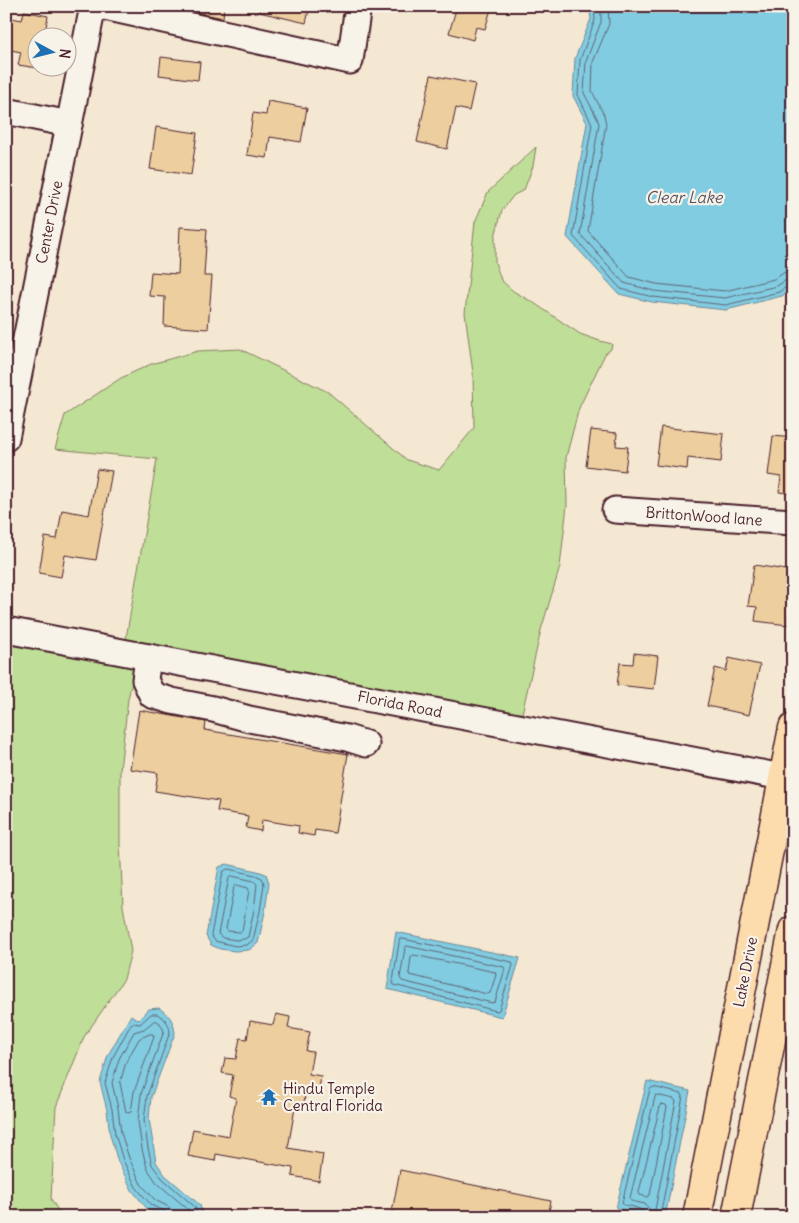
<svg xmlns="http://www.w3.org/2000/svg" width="799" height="1223" font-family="Delius,sans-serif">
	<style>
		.green { fill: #bfde97; stroke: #847e61 }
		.water { fill: #81cce1; stroke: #6b8798 }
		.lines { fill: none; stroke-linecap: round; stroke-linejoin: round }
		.shore { stroke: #606474; stroke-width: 1 }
		.building { fill: #ecce9f; stroke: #4a1f2b }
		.minor-casing { stroke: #4a1f2b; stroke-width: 29 }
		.major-casing { stroke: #4a1f2b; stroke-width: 31 }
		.minor { stroke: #f7f3e8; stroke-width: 25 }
		.major { stroke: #fcdcac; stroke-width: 28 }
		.labels { text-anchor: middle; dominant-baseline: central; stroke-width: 4.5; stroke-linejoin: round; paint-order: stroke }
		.street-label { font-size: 15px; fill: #4a1f2b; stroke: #f7f3e8 }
		.poi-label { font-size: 15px; fill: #4a1f2b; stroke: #f7f3e8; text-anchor: start }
		.water-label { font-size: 16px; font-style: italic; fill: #5a5362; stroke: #f7f3e8 }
	</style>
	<rect width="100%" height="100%" fill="#f4e8d2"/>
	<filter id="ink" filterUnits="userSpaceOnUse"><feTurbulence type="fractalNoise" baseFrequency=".02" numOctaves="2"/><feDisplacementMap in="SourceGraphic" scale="10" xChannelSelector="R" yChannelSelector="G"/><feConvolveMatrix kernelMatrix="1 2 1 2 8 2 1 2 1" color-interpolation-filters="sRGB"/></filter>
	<g filter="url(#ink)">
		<g class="green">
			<polygon points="536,147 533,166 524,190 514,195 502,210 495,237 495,262 501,280 513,291 534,303 580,334 600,341 612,344 611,349 605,354 579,408 566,457 567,505 560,567 541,630 521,718 125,644 157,459 55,449 65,415 121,378 151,364 198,351 240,349 328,392 407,460 439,470 474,428 473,373 465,313 475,222 488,192"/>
			<polygon points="6,639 139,664 131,686 128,699 120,770 120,843 123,906 131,951 124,979 84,1037 56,1107 51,1199 62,1217 6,1217"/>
		</g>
		<g class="water">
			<polygon points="589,6 793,6 793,289 782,296 726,310 652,302 619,294 567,237 587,123 573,96 575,58 591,19"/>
			<polygon points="227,864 257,871 266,874 269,883 265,912 258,943 249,950 235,951 220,949 211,945 206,936 219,867"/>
			<polygon points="396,932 520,958 502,1017 387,989"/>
			<path d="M 159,1008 C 170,1016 173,1019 175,1033 L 151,1097 L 149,1119 L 156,1162 L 165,1175 L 200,1205 L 202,1213 L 199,1217 L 166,1217 L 148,1210 L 132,1190 L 118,1162 L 110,1135 L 107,1110 L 100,1082 L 108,1055 L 131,1015 L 138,1020 L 149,1009 Z"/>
			<polygon points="647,1081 690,1091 665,1217 649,1217 616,1208"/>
		</g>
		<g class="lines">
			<g class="shore">
				<polyline points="594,6 595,20 580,60 578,95 592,124 573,236 621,289 653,297 726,305 779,292 789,285 793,285"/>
				<polyline points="601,6 601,22 586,61 584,93 597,118 599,124 580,234 624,283 654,291 725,298 777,286 786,280 793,279"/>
				<polyline points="608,6 609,24 593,62 592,91 604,115 606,124 588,231 629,277 656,284 725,291 774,279 785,272 793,271"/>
				<polygon points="228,869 255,875 262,878 264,884 260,911 253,940 247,945 235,946 215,941 211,935 223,872"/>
				<polygon points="232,876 254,881 257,884 254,910 248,937 244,939 236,940 223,938 218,934 229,878"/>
				<polygon points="237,885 248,888 249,890 242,931 240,932 228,931 226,929 234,887"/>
				<polygon points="400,939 403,939 512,962 513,965 499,1010 497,1011 394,985 393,983"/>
				<polygon points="407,946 504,967 505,969 495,1002 492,1003 402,981 400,978 405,948"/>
				<polygon points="414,955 495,972 496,975 490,993 487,994 410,975 409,973 411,957"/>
				<polygon points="150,1034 153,1034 154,1037 134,1092 131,1112 128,1113 126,1112 120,1083 126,1062 139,1039"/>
				<polygon points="656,1095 674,1099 676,1101 655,1210 652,1212 645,1204 631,1201 630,1198 655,1097"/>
				<polygon points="661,1104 666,1105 667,1107 650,1195 647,1197 640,1195 639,1193"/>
				<path d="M 166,1217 L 164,1211 L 151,1205 L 136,1187 L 123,1160 L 115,1134 L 112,1109 L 105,1083 L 113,1057 L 131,1024 L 133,1023 L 140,1024 L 151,1014 L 157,1014 C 165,1018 169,1023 170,1032 L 147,1096 L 144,1120 L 148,1148 L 152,1165 L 162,1178 L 195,1207 L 196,1211 L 195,1217"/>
				<polyline points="172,1217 171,1211 169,1207 155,1200 141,1184 129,1158 121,1133 118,1108 112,1083 119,1059 134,1032 144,1029 155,1020 160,1023 164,1031 141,1094 138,1121 142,1149 147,1168 157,1183 189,1210 189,1217"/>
				<path d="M 645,1217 C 644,1207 632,1207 624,1205 L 622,1203 L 650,1089 L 653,1087 L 682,1094 L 683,1096 L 660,1217"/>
			</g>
		</g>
		<g class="building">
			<polygon points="168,6 224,6 223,18"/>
			<polygon points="260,6 310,6 306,23 259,12"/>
			<polygon points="457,6 492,6 485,29 476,27 473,40 449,33"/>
			<polygon points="24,11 48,16 44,38 38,38 38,68 18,65 21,52 6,49 6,17 22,20"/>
			<polygon points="161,57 200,62 198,80 159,75"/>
			<polygon points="431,75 475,84 469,111 456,108 447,149 417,142"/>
			<polygon points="268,101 307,108 301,142 270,137 267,158 247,155 253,113 266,115"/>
			<polygon points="156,127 197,133 191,175 150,169"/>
			<polygon points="180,227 207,229 204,276 212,276 208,329 164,326 165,297 149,296 151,272 178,274"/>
			<polygon points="661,427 724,434 721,462 688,458 687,469 656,465"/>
			<polygon points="591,430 617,433 616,446 628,447 625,471 586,466"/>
			<polygon points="773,436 793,438 793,494 779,492 781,477 768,475"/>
			<polygon points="97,469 112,471 96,560 65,555 61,577 39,573 45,537 57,539 62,510 89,515"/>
			<polygon points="754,565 793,571 793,584 788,625 755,621 757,607 748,606"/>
			<polygon points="634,653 658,656 654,689 617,685 620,663 633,664"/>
			<polygon points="729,658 760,665 749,715 707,706 715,668 726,671"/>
			<polygon points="139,710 206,722 205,730 348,754 335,833 315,830 314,836 298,833 299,826 262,820 261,831 246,828 248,816 217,811 219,801 155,791 158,773 130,769"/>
			<polygon points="276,1014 290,1017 288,1028 310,1032 306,1051 313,1052 309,1074 321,1076 319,1090 306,1088 303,1110 295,1108 288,1148 323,1154 319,1181 292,1176 293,1168 216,1154 215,1161 188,1156 193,1129 229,1136 236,1098 229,1096 233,1075 222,1073 225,1058 236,1059 240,1038 247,1039 250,1021 273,1025"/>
			<polygon points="400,1170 551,1201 548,1217 391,1217"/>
		</g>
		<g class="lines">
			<g class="minor-casing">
				<g id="minor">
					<polyline points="100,6 350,61 358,6"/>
					<polyline points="6,111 69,124"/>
					<polyline points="6,438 93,6"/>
					<polyline points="615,510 793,522"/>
					<polyline points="6,630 793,779"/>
					<polyline points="148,657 145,680 152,695 172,701 213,709 249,719 347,738 366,744"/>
				</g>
			</g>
			<g class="major-casing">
				<g id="major">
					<polyline points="697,1217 793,728"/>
					<polyline points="736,1217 793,930"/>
				</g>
			</g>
			<use href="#minor" class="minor"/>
			<use href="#major" class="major"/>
		</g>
	</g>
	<defs>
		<g id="temple-bare" transform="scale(1.35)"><path d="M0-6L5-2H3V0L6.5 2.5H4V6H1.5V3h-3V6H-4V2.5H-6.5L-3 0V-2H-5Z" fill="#1f6fb2" stroke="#f7f3e8" stroke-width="2.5" paint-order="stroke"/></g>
	</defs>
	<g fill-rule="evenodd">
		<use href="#temple-bare" x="269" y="1097"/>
	</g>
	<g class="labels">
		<g class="street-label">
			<text transform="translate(49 222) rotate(-79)">Center Drive</text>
			<text transform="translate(704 516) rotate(4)">BrittonWood lane</text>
			<text transform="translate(400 704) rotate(11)">Florida Road</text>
			<text transform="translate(745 972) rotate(-79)">Lake Drive</text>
		</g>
		<g class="poi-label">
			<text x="283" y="1088">Hindu Temple<tspan x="283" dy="17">Central Florida</tspan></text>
		</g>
		<g class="water-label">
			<text x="684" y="197">Clear Lake</text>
		</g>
	</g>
	<rect width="799" height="1223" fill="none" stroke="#f7f3e8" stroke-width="25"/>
	<rect x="12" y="12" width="774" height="1198" fill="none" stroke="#4a1f2b" stroke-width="2" filter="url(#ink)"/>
	<g transform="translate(52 52) rotate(97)"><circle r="24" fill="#f7f3e8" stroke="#b29e9c"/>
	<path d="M0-4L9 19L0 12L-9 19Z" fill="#1f6fb2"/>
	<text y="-8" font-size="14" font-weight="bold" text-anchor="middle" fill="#4a1f2b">N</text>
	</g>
</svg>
